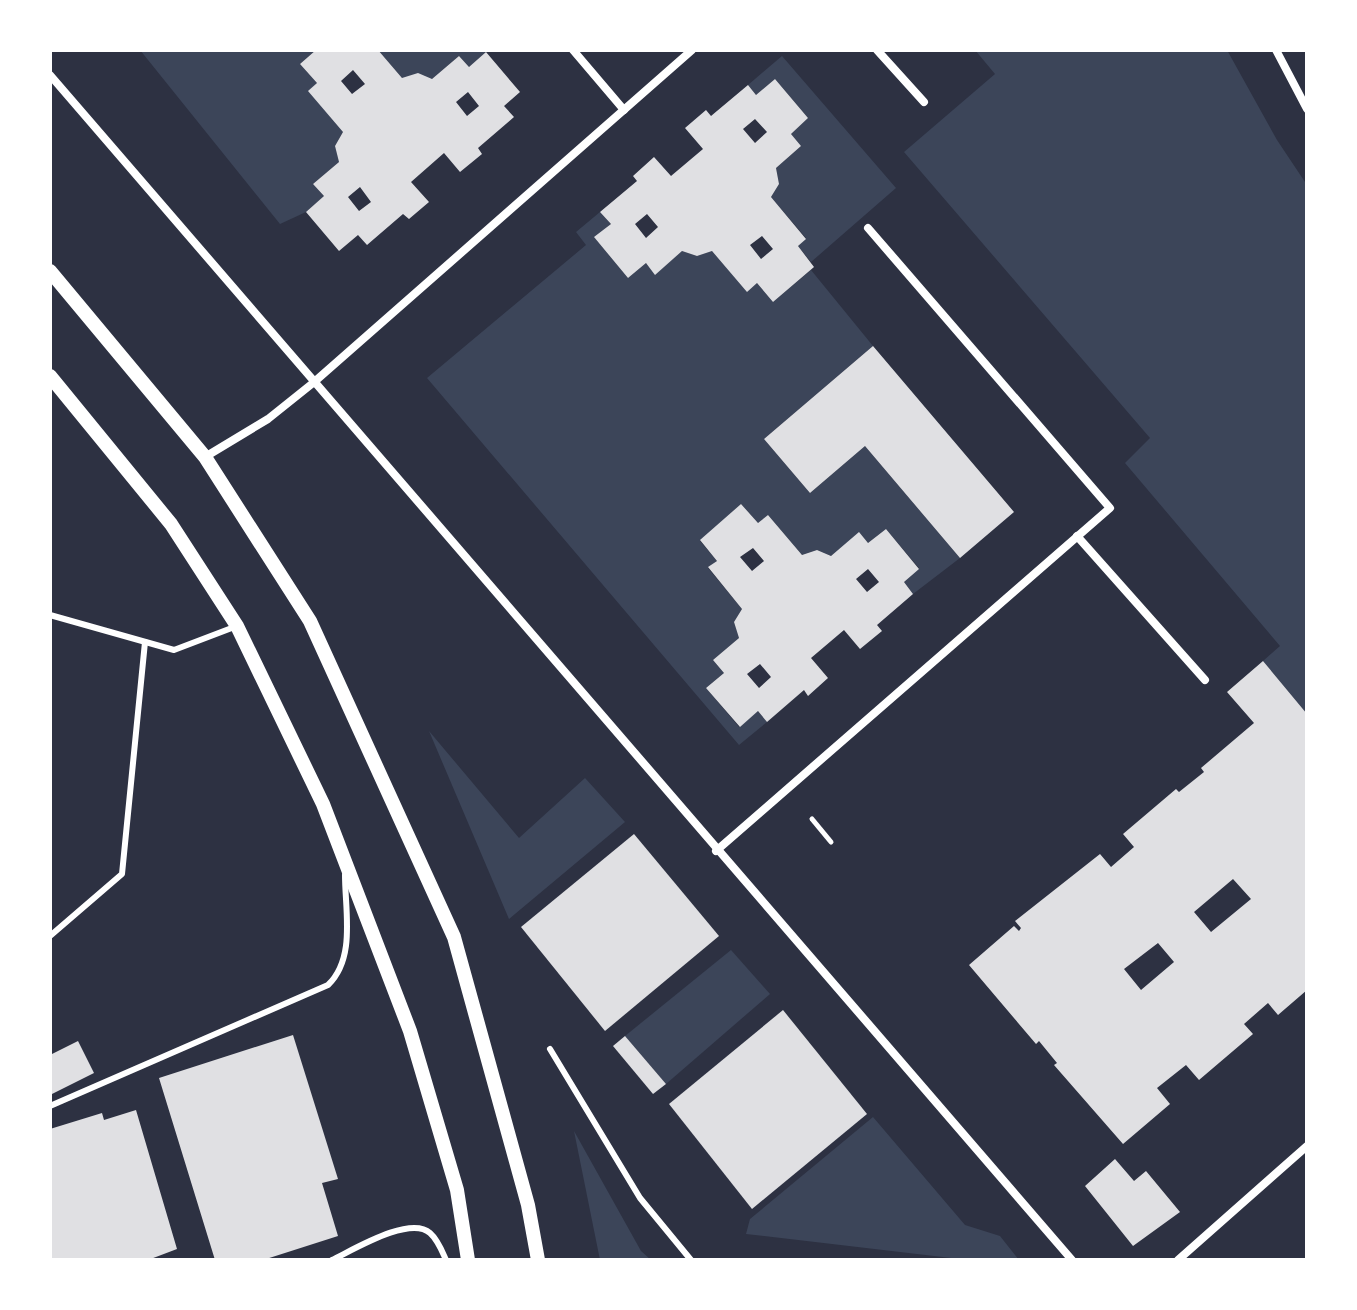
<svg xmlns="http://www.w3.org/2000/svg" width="1357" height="1310" font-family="Inter,sans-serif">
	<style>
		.green { fill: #3c4559 }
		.building { fill: #e0e0e3; fill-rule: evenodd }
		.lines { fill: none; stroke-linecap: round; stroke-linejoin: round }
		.path { stroke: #fff; stroke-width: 5 }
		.service { stroke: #fff; stroke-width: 6 }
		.minor { stroke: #fff; stroke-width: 8 }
		.tertiary { stroke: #fff; stroke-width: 14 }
	</style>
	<rect width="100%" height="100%" fill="#2d3142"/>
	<g class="green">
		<polygon points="140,50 316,50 300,64 317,83 309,91 343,132 335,146 339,162 313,184 324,196 306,212 280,224"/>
		<polygon points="378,50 484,50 486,52 469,67 459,56 432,79 402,78"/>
		<polygon points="975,50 1227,50 1277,140 1307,185 1307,714 1263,661 1280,646 1125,463 1150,438 904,152 995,74"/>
		<polygon points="782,56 896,188 811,262 798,246 806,238 771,197 779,184 776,168 801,146 791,134 808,118 775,79 756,95 748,85"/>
		<polygon points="600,212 611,224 595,238 628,278 646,263 655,274 682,251 697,256 712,251 747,291 757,283 773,302 811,270 873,346 764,439 810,493 865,446 960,558 913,594 904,582 919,568 886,529 868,543 859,533 831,556 817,550 802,555 768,515 758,523 741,504 700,541 717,561 708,568 742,609 734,622 739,638 713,660 724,673 706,688 739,727 758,711 767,722 739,745 427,378 586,245 576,232"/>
		<polygon points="429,731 519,838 585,778 625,822 509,919"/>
		<polygon points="731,950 770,994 666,1084 625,1036"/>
		<polygon points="873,1117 965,1225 1000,1236 1019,1260 968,1260 746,1234 750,1219"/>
		<polygon points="574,1131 641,1251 651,1260 600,1260"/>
	</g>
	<g class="building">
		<path d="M 316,50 L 378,50 L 402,78 L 418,73 L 432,79 L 459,56 L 469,67 L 486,52 L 520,92 L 504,106 L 514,117 L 478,148 L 482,154 L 460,172 L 444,153 L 411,182 L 429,202 L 409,219 L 403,214 L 367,245 L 358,235 L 339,251 L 306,212 L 324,196 L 313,184 L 339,162 L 335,146 L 343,132 L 308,91 L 317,83 L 300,64 ZM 353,70 L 365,84 L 352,94 L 341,81 ZM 468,92 L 479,106 L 467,116 L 456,102 ZM 360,187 L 371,202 L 359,211 L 348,197 Z"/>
		<path d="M 775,79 L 808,118 L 791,134 L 801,146 L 776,168 L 779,184 L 771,197 L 806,239 L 798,246 L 814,267 L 773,302 L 757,283 L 747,292 L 712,251 L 697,256 L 682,251 L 655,275 L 646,263 L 628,278 L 594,237 L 611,224 L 600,212 L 637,181 L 633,176 L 654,157 L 671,176 L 703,149 L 685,128 L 706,110 L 711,116 L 748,85 L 756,95 ZM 755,119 L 767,132 L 755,143 L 743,129 ZM 647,214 L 658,227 L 646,238 L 635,224 ZM 762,236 L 773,249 L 761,259 L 750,245 Z"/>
		<polygon points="873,346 1014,512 960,558 865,446 810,493 764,439"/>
		<path d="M 741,504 L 758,523 L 768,515 L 802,555 L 817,550 L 831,556 L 859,532 L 868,543 L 886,529 L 919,569 L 904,582 L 913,594 L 877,625 L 882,631 L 860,649 L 844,630 L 811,658 L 828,678 L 808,696 L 804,690 L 767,722 L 758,711 L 740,727 L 706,688 L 724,673 L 713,660 L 739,638 L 734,622 L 742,609 L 708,567 L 717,561 L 700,540 ZM 753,548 L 764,561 L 752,571 L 740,557 ZM 868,569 L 879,582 L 867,592 L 856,579 ZM 760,664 L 771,677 L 759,688 L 747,674 Z"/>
		<path d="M 1263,661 L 1307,714 L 1307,990 L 1278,1015 L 1268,1003 L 1244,1024 L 1253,1034 L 1199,1080 L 1186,1065 L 1157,1088 L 1170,1104 L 1123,1144 L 1054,1065 L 1057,1063 L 1039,1041 L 1036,1044 L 969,965 L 1014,926 L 1019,931 L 1021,928 L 1015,921 L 1100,854 L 1111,867 L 1134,847 L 1123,834 L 1176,789 L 1179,792 L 1204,772 L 1201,768 L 1254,723 L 1227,692 ZM 1233,879 L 1251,899 L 1211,932 L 1194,912 ZM 1158,943 L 1174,962 L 1141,990 L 1124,969 Z"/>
		<polygon points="634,834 719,936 605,1031 521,927"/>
		<polygon points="783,1010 867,1114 752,1209 669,1104"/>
		<polygon points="293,1035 338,1179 322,1183 338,1236 263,1260 215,1260 159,1078"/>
		<polygon points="625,1036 666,1084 653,1094 613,1046"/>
		<polygon points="78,1041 94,1073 50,1095 50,1055"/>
		<polygon points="136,1110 177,1249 148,1260 50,1260 50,1129 102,1113 104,1120"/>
		<polygon points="1115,1159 1134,1181 1146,1171 1180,1212 1133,1246 1085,1186"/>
	</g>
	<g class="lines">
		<polyline class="path" points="812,819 831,842"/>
		<g class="service">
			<polyline points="50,615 174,650 237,626"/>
			<polyline points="50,936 122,874 145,642"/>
			<polyline points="550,1049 640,1198 691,1260"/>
			<path d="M 50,1106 L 328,985 C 356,958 345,911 345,875"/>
			<path d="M 332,1260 C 353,1250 410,1215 430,1233 C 438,1240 442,1251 446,1260"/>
		</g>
		<g class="minor">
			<polyline points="573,50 624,110"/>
			<polyline points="877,50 924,102"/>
			<polyline points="1276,50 1307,109"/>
			<polyline points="50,75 1072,1260"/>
			<polyline points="205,457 268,419 313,383 692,50"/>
			<polyline points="1077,536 1205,680"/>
			<polyline points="716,851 1110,508 868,228"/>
			<polyline points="1178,1260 1307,1146"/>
		</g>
		<g class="tertiary">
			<polyline points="50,271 205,457 310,621 454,937 528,1205 538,1260"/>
			<polyline points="50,376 171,524 237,626 323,804 410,1031 457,1190 468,1260"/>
		</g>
	</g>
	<rect width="1357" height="1310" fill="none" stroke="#ffffff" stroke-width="104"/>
</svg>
